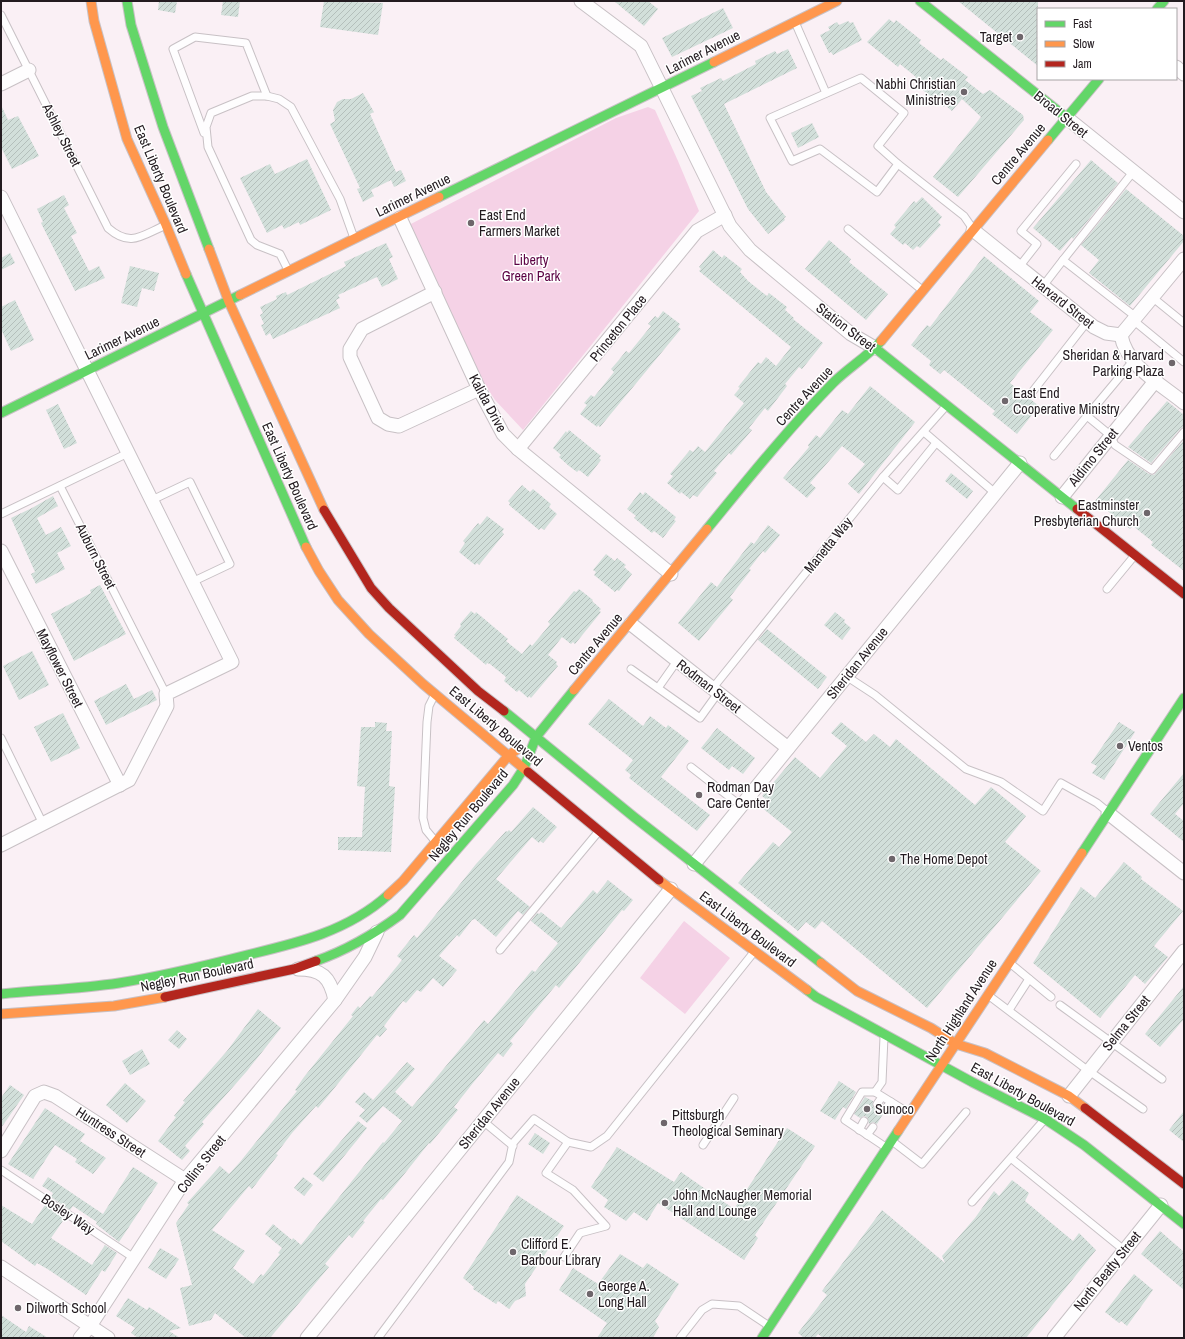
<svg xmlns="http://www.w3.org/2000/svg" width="1185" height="1339" font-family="'Archivo Narrow',sans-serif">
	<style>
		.green { fill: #f5d2e6 }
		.building { fill: url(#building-hatch) }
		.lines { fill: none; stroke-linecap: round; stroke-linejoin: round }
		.lane-casing { stroke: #c8c1c5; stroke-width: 9 }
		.street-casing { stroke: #c8c1c5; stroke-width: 15 }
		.fast-casing { stroke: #c8c1c5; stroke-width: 11 }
		.slow-casing { stroke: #c8c1c5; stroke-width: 11 }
		.jam-casing { stroke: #c8c1c5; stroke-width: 11 }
		.lane { stroke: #fefdfe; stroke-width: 7 }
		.street { stroke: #fefdfe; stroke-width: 13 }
		.fast { stroke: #63d668; stroke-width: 9 }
		.slow { stroke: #ff974d; stroke-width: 9 }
		.jam { stroke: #b3261e; stroke-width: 9 }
		.poi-dot { fill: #6e666b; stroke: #fff; stroke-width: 1.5 }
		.labels { text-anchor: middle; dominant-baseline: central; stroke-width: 3; stroke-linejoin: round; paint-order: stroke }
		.poi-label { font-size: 14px; fill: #231b20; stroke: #fff; text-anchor: start }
		.street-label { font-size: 14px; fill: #231b20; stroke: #fff }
		.park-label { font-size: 14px; fill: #5c0344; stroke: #fff }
	</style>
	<defs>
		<pattern id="building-hatch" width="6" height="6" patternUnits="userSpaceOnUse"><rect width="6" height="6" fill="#d2dfda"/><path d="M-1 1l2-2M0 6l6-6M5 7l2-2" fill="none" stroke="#b4bfbb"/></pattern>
	</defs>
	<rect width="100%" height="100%" fill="#faf0f5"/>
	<g class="green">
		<polygon points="648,107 655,110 678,161 699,211 523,430 495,400 478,374 405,227 616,118"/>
		<polygon points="684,921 730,958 685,1014 640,978"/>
	</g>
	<g class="building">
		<polygon points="159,1 177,1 175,13 158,10"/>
		<polygon points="223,1 240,1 238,17 221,15"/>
		<polygon points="324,1 383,3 378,35 320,27"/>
		<polygon points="614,1 648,1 658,9 644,26"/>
		<polygon points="958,1 1038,1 1038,66"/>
		<polygon points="723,8 733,28 672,57 662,38"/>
		<polygon points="889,19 894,23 896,20 921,40 919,43 941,60 943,58 968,77 965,80 983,94 990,90 1023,115 1024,120 958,197 933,177 981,117 962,99 952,111 945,105 944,107 919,87 920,84 914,79 916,77 900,64 898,67 867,42"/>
		<polygon points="848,21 850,23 853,22 862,40 833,55 831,52 829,53 820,35 830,30 828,27 837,22 839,25"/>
		<polygon points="788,49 797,68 724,104 766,192 786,217 784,218 785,220 768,234 748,209 691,96 702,91 700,88 721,78 723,81 756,64 755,61 775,51 777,54"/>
		<polygon points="363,93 374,112 370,114 396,172 401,170 406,181 394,187 391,180 371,190 374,196 363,202 357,189 360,188 330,124 335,121 333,110 337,102 343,99 351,99"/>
		<polygon points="1,105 8,120 18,116 39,156 12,169 1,147"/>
		<polygon points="812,123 819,137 798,148 791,133"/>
		<polygon points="307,159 331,210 300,225 299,222 284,229 282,225 267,233 240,178 270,164 275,174"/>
		<polygon points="1091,160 1118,183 1073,239 1072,237 1060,251 1033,228"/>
		<polygon points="1126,189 1184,236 1184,241 1130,306 1089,273 1099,260 1081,245"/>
		<polygon points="64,195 69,205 64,208 77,233 71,236 89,271 99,266 105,278 75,291 41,223 43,222 37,209"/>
		<polygon points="922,197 942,217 938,222 941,225 920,248 917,246 913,250 905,243 903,245 890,234 896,227 894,225 914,201 916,203"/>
		<polygon points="829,240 851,259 849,262 888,294 866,320 805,269"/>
		<polygon points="386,243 393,257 389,259 398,279 382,287 377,277 338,295 340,298 336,300 340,308 273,339 270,333 266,336 261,325 264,324 260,315 263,313 260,307 277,299 276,296 286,292 287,295 342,268 346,266 344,262"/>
		<polygon points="713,250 722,258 724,255 742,269 740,272 748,281 767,296 769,293 787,307 785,310 794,318 793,319 823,343 802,369 799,367 785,384 787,386 768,411 765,408 749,428 752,430 731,455 729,453 714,471 717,473 697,497 693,495 690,499 681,492 680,494 667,483 673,476 670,474 690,450 693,452 698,446 705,452 744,403 734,395 740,388 738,387 758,362 761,364 766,357 776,366 791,347 699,271 701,269 699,267"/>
		<polygon points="10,253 15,263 1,270 1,258"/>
		<polygon points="984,256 1039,301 1030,312 1053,330 1010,383 1039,406 1017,434 992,414 995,411 944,370 940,374 929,365 931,361 911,345 927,325 930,327"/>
		<polygon points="130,266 159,273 154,291 142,288 137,307 121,303"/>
		<polygon points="15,300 34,340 11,351 1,329 1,307"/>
		<polygon points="663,311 680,324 678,327 681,329 600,427 598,425 597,427 580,414 587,405 584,403 591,395 594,397 614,372 611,369 618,361 626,351 629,353 651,326 648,324 655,316 658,318"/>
		<polygon points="870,386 915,422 859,494 848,484 865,464 842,446 810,483 816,488 807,498 783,478 809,447 808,445 816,435 820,438 842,410 848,414"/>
		<polygon points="1167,401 1184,415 1184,427 1180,429 1151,463 1128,447"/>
		<polygon points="58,404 77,443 64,449 46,410"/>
		<polygon points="569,430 601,456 599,458 601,460 588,477 579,470 577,472 569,466 559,457 561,455 553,448 566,431 567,433"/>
		<polygon points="1184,440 1184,571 1151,545 1153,542 1133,526 1130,529 1095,501 1128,460 1149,474 1154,475"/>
		<polygon points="951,473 973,491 967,499 945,481"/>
		<polygon points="522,485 530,492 533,489 551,504 549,507 557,514 544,530 541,528 539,530 509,505 510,503 508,501"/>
		<polygon points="640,492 643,495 645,492 676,517 674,520 676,521 663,538 654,531 652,533 634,518 636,516 627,509"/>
		<polygon points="53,496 58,506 37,518 46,535 61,527 71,546 57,553 65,569 36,584 31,574 35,572 11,518 32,508"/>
		<polygon points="487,516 504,529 502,532 504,534 479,565 477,563 475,565 459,552 465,543 463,541 478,523 480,525"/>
		<polygon points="768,525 780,535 765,553 763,551 749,569 751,570 730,597 733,600 699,641 678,623 711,582 717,587 751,542 754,544"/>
		<polygon points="606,554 615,561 617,558 626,565 624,567 632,574 619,591 617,590 615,592 594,575 596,572 593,570"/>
		<polygon points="100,585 126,634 74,661 51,614 91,593 90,590"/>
		<polygon points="579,589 593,600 592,601 601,609 599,611 601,612 575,644 573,642 571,644 562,637 548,655 557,662 556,664 558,666 531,698 529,696 528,698 519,690 517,692 504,681 506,677 490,664 487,663 486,665 454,638 456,636 454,635 461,626 460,624 471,611 475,614 476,612 508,639 506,641 522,654 530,644 532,646 547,628 550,624 548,622 574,591 576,592"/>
		<polygon points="835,612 845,620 844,622 851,628 842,640 824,625"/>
		<polygon points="767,629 827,677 818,689 758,640"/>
		<polygon points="32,651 49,685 19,700 3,666"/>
		<polygon points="126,684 134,699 152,690 157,700 106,725 94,701"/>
		<polygon points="609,699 643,726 650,716 666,728 668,725 689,741 661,777 710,815 697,831 629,778 631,775 625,770 633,760 588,724"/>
		<polygon points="63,713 80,748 51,762 34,727"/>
		<polygon points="375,722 387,723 386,731 392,731 389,786 395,787 391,852 338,850 338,837 362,837 365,787 357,786 361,727 375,727"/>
		<polygon points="841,722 866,742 874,734 890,747 896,739 975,805 991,787 1026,816 1005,842 1041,871 927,1008 822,921 815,929 806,922 798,931 738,883 773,842 779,847 792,832 761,807 767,800 762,796 795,757 820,778 847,746 831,733"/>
		<polygon points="1119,722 1135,732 1104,780 1092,773 1097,766 1091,763"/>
		<polygon points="717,728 755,758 743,774 732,766 729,770 701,748"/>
		<polygon points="1184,773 1184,803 1175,814 1184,821 1184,842 1150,814"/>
		<polygon points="533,807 557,827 543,843 540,841 539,843 532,837 496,879 530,907 523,915 518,911 496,937 475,919 472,920 459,937 457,935 439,956 457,970 443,987 433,978 421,992 417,990 406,1003 403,1001 384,1026 387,1029 380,1037 377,1035 328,1096 318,1108 316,1106 292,1133 276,1154 278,1155 252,1189 249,1186 212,1230 245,1251 233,1268 253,1284 261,1274 263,1276 280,1254 278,1253 282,1248 265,1234 273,1224 292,1240 293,1238 301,1245 383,1142 384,1143 402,1121 383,1106 367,1123 359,1116 365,1110 355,1102 364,1092 373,1100 407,1062 415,1069 395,1092 412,1107 484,1020 488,1024 532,970 535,972 558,943 531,921 537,913 539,914 541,912 561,928 593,890 597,894 608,880 633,900 624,911 622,910 559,988 556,985 510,1041 513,1044 503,1057 498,1053 473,1083 454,1107 458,1110 430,1144 429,1143 398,1182 383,1200 381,1199 363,1221 365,1222 352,1238 349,1235 325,1264 329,1267 270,1338 246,1338 215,1313 211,1320 189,1326 180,1288 192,1285 176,1223 189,1204 187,1203 220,1166 229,1174 240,1162 297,1091 295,1090 304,1077 353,1016 351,1015 358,1006 360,1008 370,996 372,997 402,960 397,956 414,935 417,938 476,864 506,831 507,832 509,830 511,832"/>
		<polygon points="1124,862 1142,877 1141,879 1183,911 1154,946 1168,957 1145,984 1135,975 1100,1018 1033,963 1081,887 1095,898"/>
		<polygon points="1184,986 1184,1019 1160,1047 1145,1034"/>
		<polygon points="258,1009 281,1028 247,1071 202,1122 204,1124 185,1146 190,1151 182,1160 158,1141 176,1117 174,1116 185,1102 183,1101 227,1051"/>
		<polygon points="177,1030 187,1039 179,1049 168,1040"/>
		<polygon points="142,1049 150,1064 130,1075 122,1061"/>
		<polygon points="839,1081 856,1092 846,1109 843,1107 835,1120 820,1111"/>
		<polygon points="125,1083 146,1101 127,1123 106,1105"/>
		<polygon points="10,1085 24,1095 1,1128 1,1098"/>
		<polygon points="865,1097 873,1101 873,1106 876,1109 880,1108 883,1114 877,1124 873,1122 869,1124 867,1117 864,1116 860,1118 854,1114"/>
		<polygon points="45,1108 85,1134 80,1141 106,1158 93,1174 75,1162 77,1159 55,1145 33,1179 8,1164"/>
		<polygon points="1184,1111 1184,1142 1169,1130"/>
		<polygon points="358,1121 367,1128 323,1182 313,1174"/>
		<polygon points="787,1128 815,1146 755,1235 758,1238 744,1260 658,1203 647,1221 634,1212 626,1221 604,1207 608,1200 591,1187 617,1147 674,1182 681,1172 734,1209"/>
		<polygon points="535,1133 550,1143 543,1154 528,1144"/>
		<polygon points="133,1167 158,1183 119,1242 96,1224 97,1222 73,1206 70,1210 51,1197 53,1193 42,1186 48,1177 103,1214"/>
		<polygon points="303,1177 313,1185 304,1196 294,1188"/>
		<polygon points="1012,1180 1029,1193 1025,1201 1073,1241 1079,1233 1096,1250 1026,1338 823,1338 818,1334 815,1338 804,1338 798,1333 827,1295 822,1291 882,1210 945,1263 942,1256 975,1218 994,1191 999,1196"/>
		<polygon points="517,1195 564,1226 525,1284 526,1296 515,1301 509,1309 498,1301 496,1304 473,1289 474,1287 463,1278"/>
		<polygon points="1,1205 32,1224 45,1205 65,1218 51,1238 92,1265 105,1245 117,1253 105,1272 102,1270 86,1295 49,1270 37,1263 35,1266 1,1241"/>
		<polygon points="1160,1231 1184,1252 1184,1290 1141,1254"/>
		<polygon points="160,1248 179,1259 166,1279 148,1268"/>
		<polygon points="620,1254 643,1268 647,1263 679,1284 655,1321 659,1327 653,1338 597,1338 607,1323 559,1290 573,1268 598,1284"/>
		<polygon points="1134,1274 1153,1290 1127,1326 1121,1321 1119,1323 1105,1312"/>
		<polygon points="128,1298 147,1310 149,1307 181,1328 169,1331 180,1338 138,1338 131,1333 135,1328 116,1316"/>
		<polygon points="1,1315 26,1332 29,1326 48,1338 1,1338"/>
	</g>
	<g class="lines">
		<g class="lane-casing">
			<g id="lane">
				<path d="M 1,15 L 108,228 C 131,248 142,235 166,225"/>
				<polyline points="795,22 826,93"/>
				<polygon points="861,78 904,113 878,146 898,164 877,192 820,149 792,161 770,118"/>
				<polyline points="204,133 173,49 195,37 246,43 267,96"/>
				<polyline points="898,164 964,216 973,229"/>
				<polyline points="848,229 922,290"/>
				<polyline points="1063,260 1133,172"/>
				<polyline points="1019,267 1037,244 1021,231 1076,164"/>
				<polyline points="288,270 280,254 257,245 251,240 208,147 206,127 211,113 252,96 267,96 279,99 291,107 340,199 354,238"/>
				<polyline points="1043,286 1063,260 1136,317"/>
				<polyline points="1152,297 1184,323"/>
				<polyline points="1133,320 1184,362"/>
				<polyline points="1133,361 1087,416 1110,435 1115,445 1152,470 1184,432"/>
				<polyline points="1033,391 1087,322"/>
				<polyline points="924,432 995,493"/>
				<polyline points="1054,456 1087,416"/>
				<polyline points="883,477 898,490 936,443"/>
				<polyline points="60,486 166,694"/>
				<polyline points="152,500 190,482 230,564 192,582"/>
				<polyline points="1,514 128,453"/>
				<polyline points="1107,589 1135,555"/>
				<polyline points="631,669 700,718 718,693"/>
				<polyline points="846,676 875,695 966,769 1001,782 1043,811 1061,783 1097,803 1108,812"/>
				<polyline points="658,688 677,661"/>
				<polyline points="712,689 883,477 947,405"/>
				<polyline points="435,694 429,706 427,722 423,818 426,830 436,842"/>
				<polyline points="1,738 43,824"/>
				<polyline points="691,767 741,806"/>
				<polyline points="500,950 599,831"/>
				<polyline points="1011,964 1051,997"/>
				<polyline points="988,995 1082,1066 1143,1109"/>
				<polyline points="1060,1005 1162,1079"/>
				<polyline points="1009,1010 1029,979"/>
				<polyline points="884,1037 882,1082 875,1092 909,1113"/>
				<polyline points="875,1092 862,1092 845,1120 887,1148"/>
				<polyline points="877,1104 882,1097"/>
				<polyline points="885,1109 891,1102"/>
				<polyline points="483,1121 513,1146"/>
				<polyline points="859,1130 864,1121"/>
				<polyline points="867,1135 873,1127"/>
				<polyline points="892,1141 922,1164 966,1112"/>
				<polyline points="568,1142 591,1147 607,1136 754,952"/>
				<polyline points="703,1145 734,1098"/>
				<polyline points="1012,1159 1124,1250"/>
				<polyline points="1,1170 134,1258"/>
				<polyline points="972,1202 1045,1119"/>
				<polyline points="378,1338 509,1162 513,1143 534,1119 568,1142 546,1173 573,1190 606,1226 580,1233 564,1257"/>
				<polyline points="680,1338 702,1310 712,1304 739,1306 769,1326"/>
			</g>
		</g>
		<g class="street-casing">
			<g id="street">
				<polyline points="581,1 641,46 730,226 750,250 851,334 875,348"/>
				<polyline points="1176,67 1184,74"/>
				<polyline points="1,84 29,70"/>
				<polyline points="1067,118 1184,212"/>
				<polyline points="1,197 232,662 166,694 167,706 129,780 1,845"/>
				<polyline points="400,218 479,389 503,434 518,449 671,574"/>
				<polyline points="973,230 1094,327 1106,333 1121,335"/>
				<polyline points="435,292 362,329 350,349 350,357 378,418 388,424 399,426 479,389"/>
				<polyline points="1121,335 1184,259"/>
				<path d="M 1121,335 C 1126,366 1161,384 1184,403"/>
				<polyline points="518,449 697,231 725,215"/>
				<polyline points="1062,497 1156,380"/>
				<polyline points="1,551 120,785"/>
				<polyline points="631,624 788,748"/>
				<polyline points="1108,813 1184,873"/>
				<polyline points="694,864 1020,463"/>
				<path d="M 298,969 C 322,969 330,977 335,1000"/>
				<polyline points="1069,1096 1184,951"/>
				<polyline points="1,1151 35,1096 44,1092 55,1096 185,1180"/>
				<polyline points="1,1267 108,1338"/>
				<polyline points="80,1338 90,1326 185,1180 335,1000 365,957 377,932"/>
				<polyline points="307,1338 671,889"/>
				<polyline points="1054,1338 1161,1205"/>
			</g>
		</g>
		<g class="fast-casing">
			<g id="fast">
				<polyline points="127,1 131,25 163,127 209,249"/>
				<polyline points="920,1 1067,118"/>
				<polyline points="1157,9 1164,1"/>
				<polyline points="1048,140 1099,79"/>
				<polyline points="439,197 714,62"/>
				<polyline points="186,274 306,547"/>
				<polyline points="875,348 1077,509"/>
				<polyline points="1,413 240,295"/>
				<path d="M 707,529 C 748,479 788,429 833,383 C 848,368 867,357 881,341"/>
				<polyline points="504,711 634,817 821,963"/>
				<polyline points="1082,853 1184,698"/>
				<path d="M 316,961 C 347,950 373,935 400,915 L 513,785 L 524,768 L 536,737 L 574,690"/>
				<polyline points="807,990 816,997 972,1082 1045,1119 1084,1145 1184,1224"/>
				<path d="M 1,994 C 40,990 80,989 119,983 C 162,976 204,966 247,955 C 298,943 348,931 388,895"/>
				<polyline points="762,1338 898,1131"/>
			</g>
		</g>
		<g class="slow-casing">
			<g id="slow">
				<polyline points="91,1 94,21 127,139 166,225 186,274"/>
				<polyline points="714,62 837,1"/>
				<polyline points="209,249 229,302 324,510"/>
				<polyline points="240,295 439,197"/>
				<polyline points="881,341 1048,140"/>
				<polyline points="306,547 319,571 338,600 369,634 423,684 528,772"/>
				<polyline points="574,690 707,529"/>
				<polyline points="659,880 807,990"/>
				<polyline points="388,895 403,881 509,755 518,749"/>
				<polyline points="821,963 857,991 931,1028 956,1044 985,1053 1069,1096 1085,1108"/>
				<polyline points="1,1014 114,1006 165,997"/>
				<polyline points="898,1131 1082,853"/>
			</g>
		</g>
		<g class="jam-casing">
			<g id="jam">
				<polyline points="1077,509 1184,594"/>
				<polyline points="324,510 371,588 389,608 478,691 504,711"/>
				<polyline points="528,772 659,880"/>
				<polyline points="165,997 294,969 316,961"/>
				<polyline points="1085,1108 1184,1184"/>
			</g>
		</g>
		<use href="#lane" class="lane"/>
		<use href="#street" class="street"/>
		<use href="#fast" class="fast"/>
		<use href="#slow" class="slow"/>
		<use href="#jam" class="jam"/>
	</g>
	<g class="poi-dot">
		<circle cx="1020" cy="37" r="4"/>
		<circle cx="964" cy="92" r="4"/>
		<circle cx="471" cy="223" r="4"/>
		<circle cx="1172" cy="363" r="4"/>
		<circle cx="1005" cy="401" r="4"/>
		<circle cx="1147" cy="513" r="4"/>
		<circle cx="1120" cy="746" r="4"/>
		<circle cx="699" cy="795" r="4"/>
		<circle cx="892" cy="859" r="4"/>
		<circle cx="867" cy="1109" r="4"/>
		<circle cx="664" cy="1123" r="4"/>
		<circle cx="665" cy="1203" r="4"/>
		<circle cx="513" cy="1252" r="4"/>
		<circle cx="590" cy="1294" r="4"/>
		<circle cx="18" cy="1308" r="4"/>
	</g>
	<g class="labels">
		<g class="poi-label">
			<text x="1012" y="37" text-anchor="end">Target</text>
			<text x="956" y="84" text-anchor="end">Nabhi Christian<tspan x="956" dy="16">Ministries</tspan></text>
			<text x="479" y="215">East End<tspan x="479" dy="16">Farmers Market</tspan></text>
			<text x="1164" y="355" text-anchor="end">Sheridan &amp; Harvard<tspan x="1164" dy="16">Parking Plaza</tspan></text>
			<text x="1013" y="393">East End<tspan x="1013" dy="16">Cooperative Ministry</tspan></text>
			<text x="1139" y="505" text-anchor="end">Eastminster<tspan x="1139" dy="16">Presbyterian Church</tspan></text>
			<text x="1128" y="746">Ventos</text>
			<text x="707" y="787">Rodman Day<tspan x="707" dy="16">Care Center</tspan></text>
			<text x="900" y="859">The Home Depot</text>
			<text x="875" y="1109">Sunoco</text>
			<text x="672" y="1115">Pittsburgh<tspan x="672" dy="16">Theological Seminary</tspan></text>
			<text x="673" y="1195">John McNaugher Memorial<tspan x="673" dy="16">Hall and Lounge</tspan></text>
			<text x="521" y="1244">Clifford E.<tspan x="521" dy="16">Barbour Library</tspan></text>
			<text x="598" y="1286">George A.<tspan x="598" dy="16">Long Hall</tspan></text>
			<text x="26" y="1308">Dilworth School</text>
		</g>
		<g class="street-label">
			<text transform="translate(703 52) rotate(-27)">Larimer Avenue</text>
			<text transform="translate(1061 114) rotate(39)">Broad Street</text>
			<text transform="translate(62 135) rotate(63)">Ashley Street</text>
			<text transform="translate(1018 154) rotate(-50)">Centre Avenue</text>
			<text transform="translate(161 179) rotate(67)">East Liberty Boulevard</text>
			<text transform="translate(413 195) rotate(-26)">Larimer Avenue</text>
			<text transform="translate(1063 302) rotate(38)">Harvard Street</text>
			<text transform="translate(846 327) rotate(37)">Station Street</text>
			<text transform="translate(618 328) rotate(-51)">Princeton Place</text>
			<text transform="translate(122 338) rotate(-26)">Larimer Avenue</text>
			<text transform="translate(804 396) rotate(-47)">Centre Avenue</text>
			<text transform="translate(488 403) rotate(62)">Kalida Drive</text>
			<text transform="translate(1093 457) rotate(-51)">Aldimo Street</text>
			<text transform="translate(290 476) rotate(66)">East Liberty Boulevard</text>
			<text transform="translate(828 545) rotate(-51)">Manetta Way</text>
			<text transform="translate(96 556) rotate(63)">Auburn Street</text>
			<text transform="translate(595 644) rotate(-50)">Centre Avenue</text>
			<text transform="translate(857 663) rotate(-51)">Sheridan Avenue</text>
			<text transform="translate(60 668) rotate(63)">Mayflower Street</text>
			<text transform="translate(709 686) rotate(38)">Rodman Street</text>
			<text transform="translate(496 726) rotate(40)">East Liberty Boulevard</text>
			<text transform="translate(468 815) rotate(-50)">Negley Run Boulevard</text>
			<text transform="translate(748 929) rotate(37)">East Liberty Boulevard</text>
			<text transform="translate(197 975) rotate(-12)">Negley Run Boulevard</text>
			<text transform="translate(961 1010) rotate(-57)">North Highland Avenue</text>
			<text transform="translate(1126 1023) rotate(-51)">Selma Street</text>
			<text transform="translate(1023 1094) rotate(29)">East Liberty Boulevard</text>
			<text transform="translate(489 1113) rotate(-51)">Sheridan Avenue</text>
			<text transform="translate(111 1132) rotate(33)">Huntress Street</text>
			<text transform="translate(201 1164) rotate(-52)">Collins Street</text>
			<text transform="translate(68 1214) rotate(34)">Bosley Way</text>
			<text transform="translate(1107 1271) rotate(-51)">North Beatty Street</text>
		</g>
		<g class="park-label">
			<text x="531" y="260">Liberty<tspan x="531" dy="16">Green Park</tspan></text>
		</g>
	</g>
	<rect width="1185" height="1339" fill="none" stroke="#231b20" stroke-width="4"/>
	<rect x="1037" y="8" width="140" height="72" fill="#ffffff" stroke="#a7a4a6"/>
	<rect x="1045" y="21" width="20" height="6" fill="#63d668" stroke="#a7a4a6"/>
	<text x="1073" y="28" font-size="12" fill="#231b20">Fast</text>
	<rect x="1045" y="41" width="20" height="6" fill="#ff974d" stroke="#a7a4a6"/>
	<text x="1073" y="48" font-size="12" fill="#231b20">Slow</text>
	<rect x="1045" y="61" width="20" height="6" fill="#b3261e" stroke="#a7a4a6"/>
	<text x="1073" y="68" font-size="12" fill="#231b20">Jam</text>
</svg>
